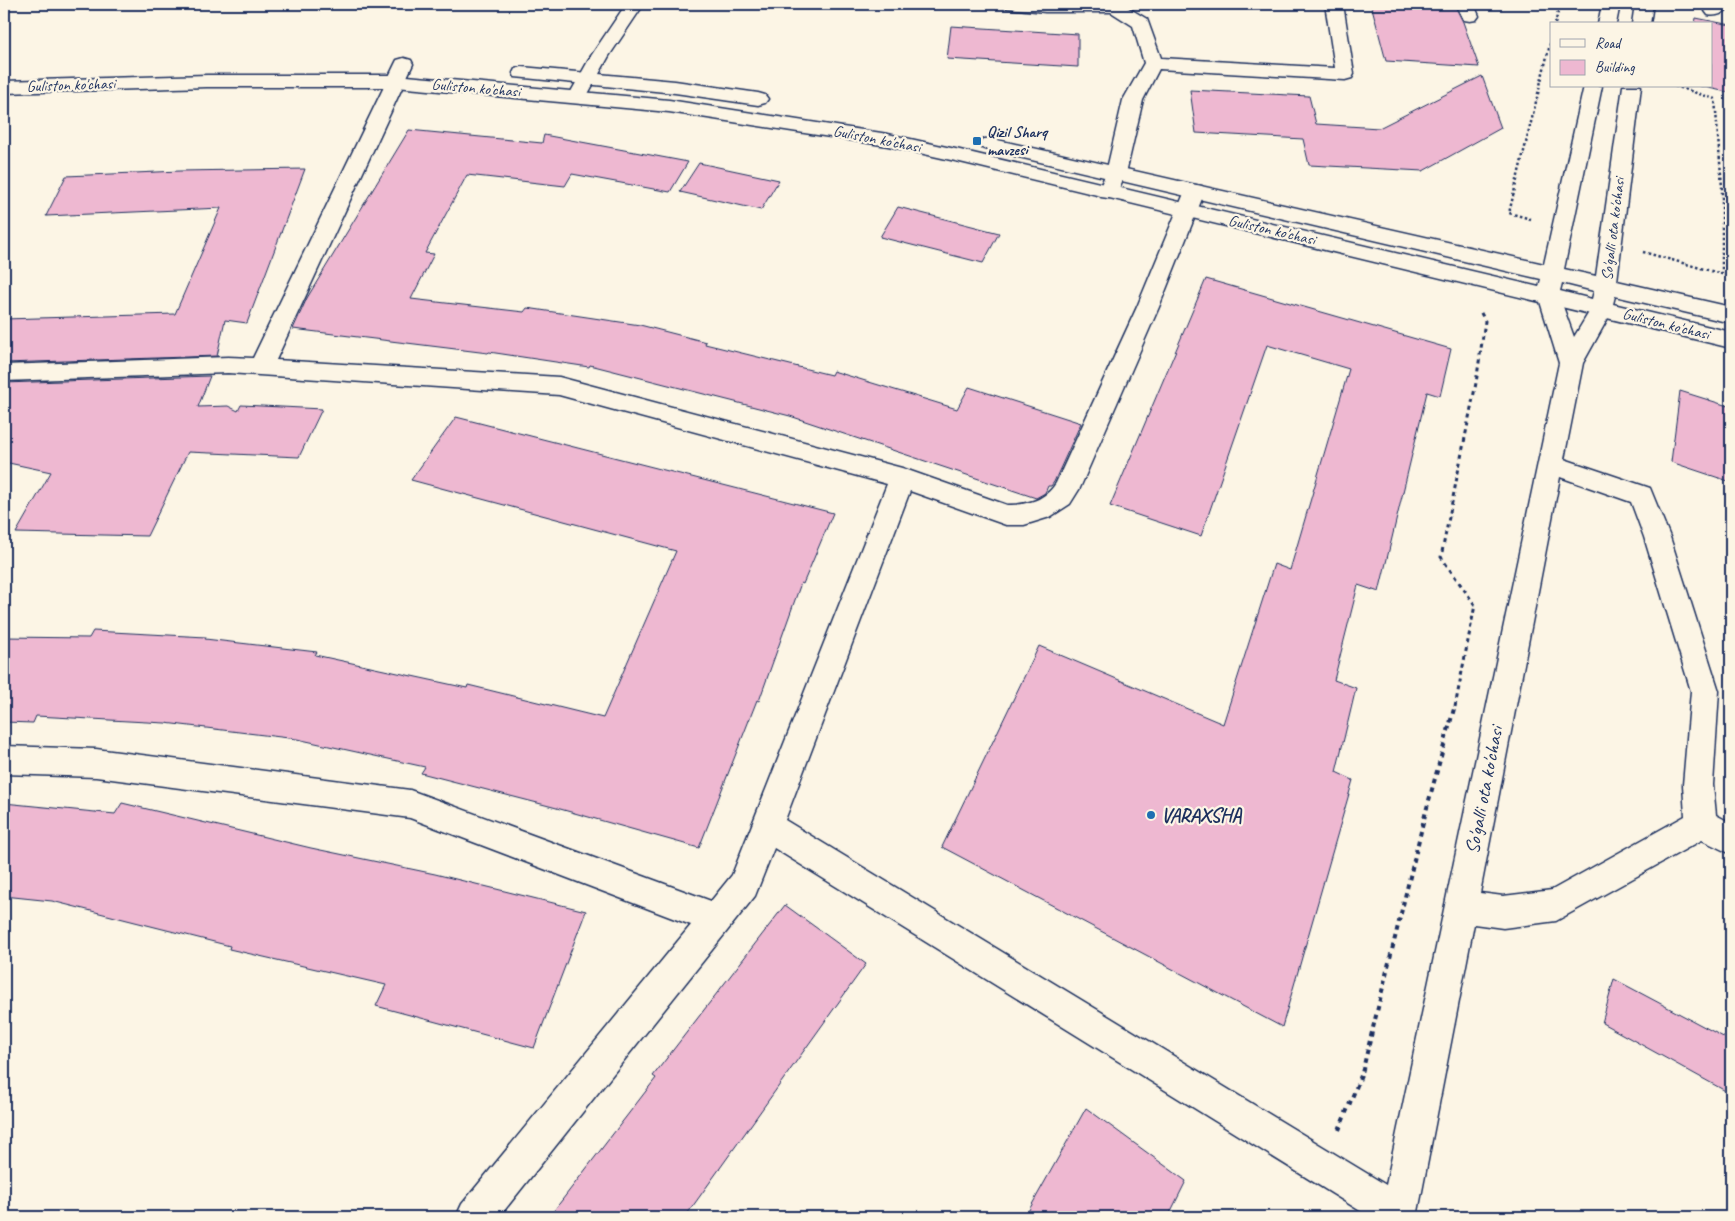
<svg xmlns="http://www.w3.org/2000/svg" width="1735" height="1221" font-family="Caveat,sans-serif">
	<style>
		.building { fill: #eeb8d1; stroke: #1b2f5e }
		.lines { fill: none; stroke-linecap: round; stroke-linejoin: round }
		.minor-casing { stroke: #1b2f5e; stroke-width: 3 }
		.major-casing { stroke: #1b2f5e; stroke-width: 3 }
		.path-far2 { stroke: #1b2f5e; stroke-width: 2.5; stroke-dasharray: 2.5 2.5; stroke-linecap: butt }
		.path-far1 { stroke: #1b2f5e; stroke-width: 3; stroke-dasharray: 4 4; stroke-linecap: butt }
		.path { stroke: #1b2f5e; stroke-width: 4; stroke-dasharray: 4.5 4.5; stroke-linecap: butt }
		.minor { fill: #fcf5e5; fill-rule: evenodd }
		.major { fill: #fcf5e5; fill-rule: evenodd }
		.poi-dot { fill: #1f6fb2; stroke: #fcf5e5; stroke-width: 2 }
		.labels { text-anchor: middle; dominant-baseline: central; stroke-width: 4.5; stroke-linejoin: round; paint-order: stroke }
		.far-street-label { font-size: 16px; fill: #1b2f5e; stroke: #fcf5e5 }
		.far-poi-label { font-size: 16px; font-weight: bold; fill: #1b2f5e; stroke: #fcf5e5; text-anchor: start }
		.street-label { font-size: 20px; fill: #1b2f5e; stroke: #fcf5e5 }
		.poi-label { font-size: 20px; font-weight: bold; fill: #1b2f5e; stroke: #fcf5e5; text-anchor: start }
	</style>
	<rect width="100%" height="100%" fill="#fcf5e5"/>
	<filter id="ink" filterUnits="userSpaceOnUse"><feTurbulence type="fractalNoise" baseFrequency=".02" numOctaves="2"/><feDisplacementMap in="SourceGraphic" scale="10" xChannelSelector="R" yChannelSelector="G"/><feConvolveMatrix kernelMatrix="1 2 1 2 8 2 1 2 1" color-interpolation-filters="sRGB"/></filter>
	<g filter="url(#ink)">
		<g class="building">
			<polygon points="1371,4 1454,4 1463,22 1479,67 1386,61"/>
			<polygon points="1696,18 1731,25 1731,93 1700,86 1711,86 1711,24 1695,24"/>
			<polygon points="951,26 1078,34 1078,67 947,59"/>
			<polygon points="1482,76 1501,128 1423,171 1309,165 1303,139 1196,133 1190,90 1309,96 1316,124 1379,128"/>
			<polygon points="409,130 542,143 544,135 688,162 670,192 572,174 565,186 467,175 425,253 434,254 411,299 524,312 527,308 640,325 706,342 705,344 831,375 833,371 957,409 969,387 1081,423 1054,482 1051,486 1048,486 1045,493 1036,498 790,416 590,365 589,367 489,352 488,353 293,329 307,298"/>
			<polygon points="699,163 779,180 761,210 680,192"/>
			<polygon points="305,169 247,323 225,320 217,356 4,363 4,319 175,314 221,208 46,216 66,176 180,171"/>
			<polygon points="898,207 999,233 983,263 880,237"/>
			<polygon points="1206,279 1451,349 1440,396 1427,392 1379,592 1358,585 1334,680 1356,688 1336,772 1353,780 1282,1027 942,847 1039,646 1223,724 1274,564 1290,570 1349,369 1267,345 1201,536 1110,506"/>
			<polygon points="210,376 198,407 228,406 238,411 241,405 322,409 299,457 188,452 147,536 16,533 51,472 4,462 4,383"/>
			<polygon points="1680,391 1731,407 1731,482 1671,462"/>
			<polygon points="456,417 833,513 803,584 801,583 759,701 757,700 699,848 553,807 421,773 425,767 297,739 165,723 36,716 33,723 4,722 4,637 89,638 93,631 206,637 205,639 317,652 315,655 467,688 468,685 603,718 676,551 411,480"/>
			<polygon points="4,803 115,814 122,803 311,848 435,874 586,911 534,1048 376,1006 386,985 229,949 230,946 52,901 4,896"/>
			<polygon points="785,905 866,964 685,1217 549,1217 656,1078 653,1076"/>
			<polygon points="1614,979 1731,1041 1731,1094 1602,1023"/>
			<polygon points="1086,1108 1186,1181 1168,1217 1025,1217"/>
		</g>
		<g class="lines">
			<g class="minor-casing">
				<g id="minor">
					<polygon points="626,4 644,4 609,56 584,101 577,103 570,101 568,97 591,56"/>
					<polygon points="1004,4 1122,4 1147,19 1161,58 1335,68 1325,4 1343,4 1354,74 1352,78 1345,80 1159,69 1143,100 1126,173 1115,197 1108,198 1101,197 1098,192 1106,173 1123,100 1144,63 1133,26 1111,12 1045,12 1007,8"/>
					<polygon points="1456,4 1474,4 1479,16 1476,20 1470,21 1464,20"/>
					<path d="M 1713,4 L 1731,4 L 1731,6 C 1724,13 1718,17 1708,15 L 1705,11 Z"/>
					<path d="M 404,58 L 411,60 L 413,64 L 276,360 L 559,377 L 902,468 L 1007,505 C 1026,505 1045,501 1056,483 L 1137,307 L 1185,191 L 1188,186 L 1195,185 L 1202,186 L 1205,191 L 1159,307 L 1080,488 L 1070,504 L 1050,517 L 1024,525 L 1006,525 L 910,491 L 785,820 L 1386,1185 L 1559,363 L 1538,295 L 1541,290 L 1549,287 L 1557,290 L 1574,337 L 1594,304 L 1602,301 L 1610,304 L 1613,309 L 1583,363 L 1564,459 L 1650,488 L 1670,537 L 1719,691 L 1713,785 L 1716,815 L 1731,823 L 1731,854 L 1702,840 L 1556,921 L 1503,928 L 1474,924 L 1417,1217 L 1370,1217 L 774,848 L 755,896 L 499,1217 L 456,1217 L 462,1204 L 691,925 L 410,818 L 96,777 L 4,774 L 4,746 L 96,749 L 410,790 L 711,901 L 732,875 L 887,484 L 559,395 L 228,373 L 4,381 L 4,365 L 228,357 L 253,358 L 395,64 L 397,60 ZM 1560,477 L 1631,502 L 1644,537 L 1691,691 L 1683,785 L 1685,816 L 1552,890 L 1503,896 L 1480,893 Z"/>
				</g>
			</g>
			<g class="major-casing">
				<g id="major">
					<polygon points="1602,4 1620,4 1616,24 1598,24"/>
					<polygon points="1635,4 1653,4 1650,24 1632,24"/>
					<polygon points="522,67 675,81 758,93 765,95 768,99 765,103 758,105 675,93 515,77 513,73 515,69"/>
					<path d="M 207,75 L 396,75 L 669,100 L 888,134 L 960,150 L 1539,287 L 1541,279 L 989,150 L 982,148 L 979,144 L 982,140 L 989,138 L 1544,264 L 1584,86 L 1602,86 L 1564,269 L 1596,276 L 1623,86 L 1641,86 L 1617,281 L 1731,307 L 1731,323 L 1615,296 L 1613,304 L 1731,332 L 1731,348 L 960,162 L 888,146 L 669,112 L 396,87 L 207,87 L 4,93 L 4,81 ZM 1562,283 L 1594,291 L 1592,299 L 1560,291 Z"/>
				</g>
			</g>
			<g class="path-far2">
				<polyline points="1555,24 1560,4"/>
				<polyline points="1675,86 1715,99 1722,187 1722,274 1731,278"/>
				<polyline points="1531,219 1509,213 1551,40"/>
				<polyline points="1643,252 1722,274"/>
			</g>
			<polyline class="path-far1" points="1455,707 1475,605 1441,557 1476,383 1485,321 1480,311"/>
			<polyline class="path" points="1339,1130 1362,1073 1425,815 1455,705"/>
			<use href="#minor" class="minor"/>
			<use href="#major" class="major"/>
		</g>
	</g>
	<g class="poi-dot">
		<rect x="972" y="136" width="10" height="10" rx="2.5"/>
		<circle cx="1151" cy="815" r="5"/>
	</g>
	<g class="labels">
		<g class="far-street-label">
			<text transform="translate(71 85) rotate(-2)">Guliston ko'chasi</text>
			<text transform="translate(476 88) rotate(5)">Guliston ko'chasi</text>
			<text transform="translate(877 139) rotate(11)">Guliston ko'chasi</text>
			<text transform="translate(1613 229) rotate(-83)">So'galli ota ko'chasi</text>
			<text transform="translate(1272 230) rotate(13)">Guliston ko'chasi</text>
			<text transform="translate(1666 324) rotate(14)">Guliston ko'chasi</text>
		</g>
		<g class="far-poi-label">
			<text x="987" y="132">Qizil Sharq<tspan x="987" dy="18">mavzesi</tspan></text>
		</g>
		<g class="street-label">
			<text transform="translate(1484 790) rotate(-79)">So'galli ota ko'chasi</text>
		</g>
		<g class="poi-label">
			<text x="1161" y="815">VARAXSHA</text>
		</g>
	</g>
	<rect width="1735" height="1221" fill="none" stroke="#fcf5e5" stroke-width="20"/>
	<rect x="10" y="10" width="1715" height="1201" fill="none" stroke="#1b2f5e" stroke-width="2" filter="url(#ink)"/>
	<rect x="1550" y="22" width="162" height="65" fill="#fcf5e5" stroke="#a2a6af"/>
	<rect x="1560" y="39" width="25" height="8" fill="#fcf5e5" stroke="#a2a6af"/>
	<text x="1595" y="48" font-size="15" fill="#1b2f5e">Road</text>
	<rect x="1560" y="60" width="25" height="15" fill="#eeb8d1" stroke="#a2a6af"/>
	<text x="1595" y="72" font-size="15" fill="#1b2f5e">Building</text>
</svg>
